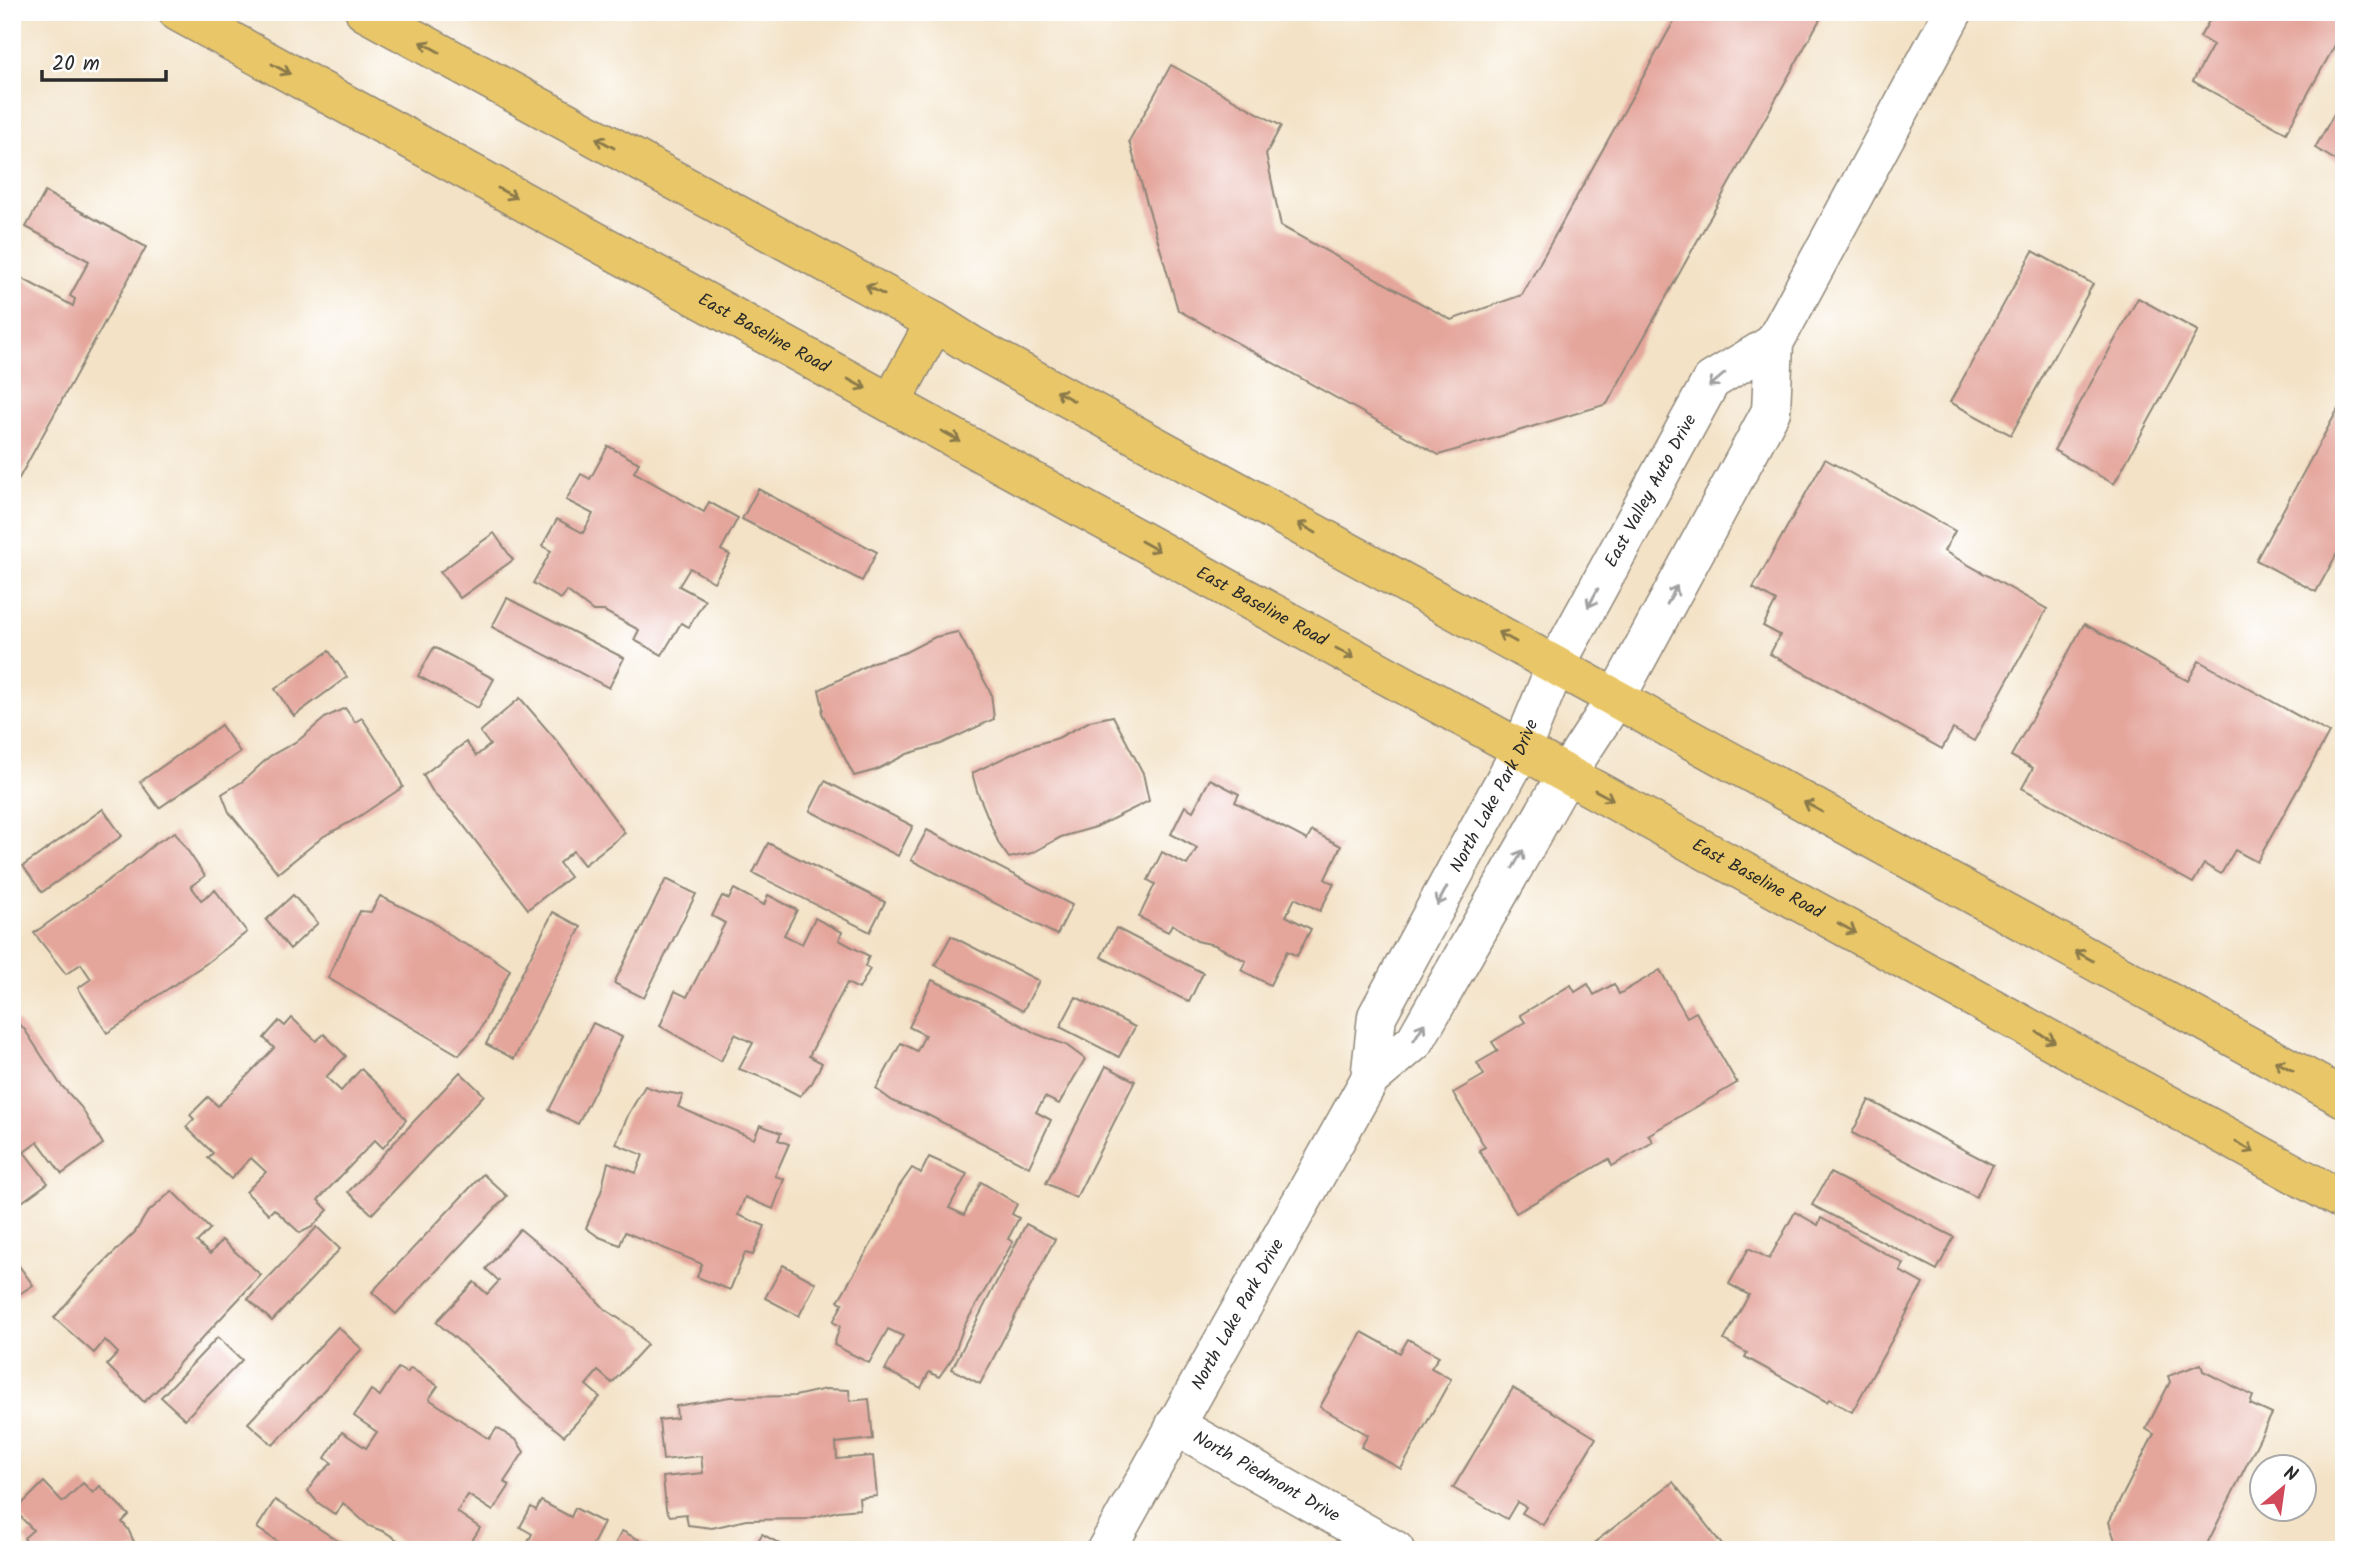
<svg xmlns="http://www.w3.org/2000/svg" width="2356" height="1562" font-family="Kalam,sans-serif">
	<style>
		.building { fill: #e4a59b }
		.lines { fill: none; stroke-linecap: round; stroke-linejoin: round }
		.minor-casing { stroke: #8f8678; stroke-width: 41 }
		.major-casing { stroke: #8f8678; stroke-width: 41 }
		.minor { stroke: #fff; stroke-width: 38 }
		.major { stroke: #e9c769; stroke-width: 38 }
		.oneway { stroke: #8a794a }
		.oneway2 { stroke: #a0a0a0 }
		.labels { text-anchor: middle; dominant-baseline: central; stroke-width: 6; stroke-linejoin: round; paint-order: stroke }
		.street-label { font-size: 18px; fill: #2b2b2b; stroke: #fff }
	</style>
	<rect width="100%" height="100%" fill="#fff"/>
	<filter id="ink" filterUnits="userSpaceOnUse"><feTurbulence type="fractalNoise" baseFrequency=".0143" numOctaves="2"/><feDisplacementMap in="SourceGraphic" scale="14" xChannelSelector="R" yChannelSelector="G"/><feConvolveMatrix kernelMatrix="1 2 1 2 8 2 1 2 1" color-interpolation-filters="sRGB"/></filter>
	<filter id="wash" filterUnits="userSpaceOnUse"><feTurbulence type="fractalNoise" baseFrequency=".00686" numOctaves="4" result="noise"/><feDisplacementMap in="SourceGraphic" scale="28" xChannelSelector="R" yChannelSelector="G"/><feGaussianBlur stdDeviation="1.57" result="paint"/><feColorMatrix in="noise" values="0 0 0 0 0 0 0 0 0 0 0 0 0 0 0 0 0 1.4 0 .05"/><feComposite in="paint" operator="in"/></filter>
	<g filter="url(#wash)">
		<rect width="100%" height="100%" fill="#f3e2c6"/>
		<g id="blocks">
			<g class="building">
				<polygon points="1679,12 1824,12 1607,404 1439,455 1178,310 1129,141 1171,65 1281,126 1266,154 1281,226 1451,320 1522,295"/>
				<polygon points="2214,12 2344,12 2344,29 2286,133 2193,81 2213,45 2200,37"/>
				<polygon points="2344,96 2344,165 2315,148"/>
				<polygon points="45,192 146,247 17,482 12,480 12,273 73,306 75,299 70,296 89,261 26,227"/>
				<polygon points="2033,251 2093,284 2011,435 1950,402"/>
				<polygon points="2138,298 2198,331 2114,484 2054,450"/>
				<polygon points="2338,409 2344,412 2344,541 2316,592 2256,560"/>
				<polygon points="608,446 639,463 634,472 704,512 709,502 738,518 721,550 730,555 714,582 690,568 679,586 705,600 689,627 681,623 662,655 634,640 639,630 604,611 593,611 567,591 561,599 533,583 551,551 542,546 557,519 583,533 593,514 566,500 581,474 590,479"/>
				<polygon points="1825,459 1955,531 1944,551 2047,609 1974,741 1953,729 1942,749 1770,654 1780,635 1763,626 1776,601 1753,588"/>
				<polygon points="758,489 877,552 862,581 742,519"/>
				<polygon points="494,533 513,560 460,598 440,572"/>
				<polygon points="507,598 624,658 609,688 492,627"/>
				<polygon points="2084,624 2188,681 2199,661 2329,733 2257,862 2235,850 2221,874 2204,864 2193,883 2022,788 2033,768 2011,756"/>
				<polygon points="958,632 991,693 994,719 941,744 907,754 876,770 854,776 822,713 823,707 819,690 873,662 904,653 935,637"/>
				<polygon points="434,647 494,679 478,708 418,676"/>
				<polygon points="329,651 347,677 294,716 275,689"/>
				<polygon points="520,698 557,741 625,833 584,865 573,851 559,863 570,877 528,909 457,817 434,794 423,775 466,742 476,756 490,745 480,732"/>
				<polygon points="345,708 355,722 362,718 393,765 403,787 354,820 324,836 278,873 229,812 222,794 243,781 270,756 299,740 326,717"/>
				<polygon points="1113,716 1143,773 1149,801 1096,827 1061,837 1032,853 1009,858 999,844 977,791 972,773 1027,747 1058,738 1090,721"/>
				<polygon points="221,725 240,752 159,808 140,782"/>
				<polygon points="1210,779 1239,794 1235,802 1307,840 1312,831 1341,846 1325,879 1334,884 1320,911 1295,898 1286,916 1311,929 1297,956 1287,951 1270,985 1241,970 1246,961 1215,945 1197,941 1172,924 1168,932 1139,917 1155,884 1148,880 1162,852 1187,865 1197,848 1171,834 1185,806 1193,811"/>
				<polygon points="825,781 913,826 898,856 810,811"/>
				<polygon points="103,809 122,836 42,892 23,866"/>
				<polygon points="927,830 1072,905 1057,935 911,860"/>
				<polygon points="175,832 205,876 191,886 201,900 215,890 247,932 204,965 151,1000 126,1021 107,1033 78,988 91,979 81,964 66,974 34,933 131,864 156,843"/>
				<polygon points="768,843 885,902 870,932 753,873"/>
				<polygon points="666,879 696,894 644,998 614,983"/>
				<polygon points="734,889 764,905 768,895 797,910 784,935 802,944 815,918 842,932 839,940 869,956 865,966 870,969 859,989 847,983 809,1056 822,1063 812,1083 800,1096 769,1080 739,1069 753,1043 735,1034 721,1061 660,1026 675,991 687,997 725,923 712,916 722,896 729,899"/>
				<polygon points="293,895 318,923 290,949 266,920"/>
				<polygon points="380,896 431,921 458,941 490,956 510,970 478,1034 459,1055 328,978 360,911 371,912"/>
				<polygon points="553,912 581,927 514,1059 486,1044"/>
				<polygon points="1116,928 1203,973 1189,1002 1101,957"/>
				<polygon points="951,936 1039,981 1023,1011 935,965"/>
				<polygon points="1660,970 1687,1017 1696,1012 1737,1083 1648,1135 1653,1142 1612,1166 1609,1159 1516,1213 1479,1150 1485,1147 1453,1093 1484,1075 1477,1063 1498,1051 1492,1042 1525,1022 1520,1015 1571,985 1575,992 1588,984 1594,995 1614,984 1619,994"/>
				<polygon points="932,980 982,1003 1037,1034 1066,1045 1085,1059 1059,1104 1045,1097 1036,1112 1051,1120 1029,1167 924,1113 894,1102 876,1089 901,1043 917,1051 925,1035 909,1027"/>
				<polygon points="1076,997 1135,1027 1119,1057 1060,1027"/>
				<polygon points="12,1015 25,1030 60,1084 81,1107 103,1144 62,1174 38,1142 24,1152 48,1183 12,1209"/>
				<polygon points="292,1018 316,1041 324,1034 346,1056 326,1077 341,1091 361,1069 384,1091 406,1120 383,1148 375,1140 318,1200 328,1210 312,1227 300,1233 274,1209 269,1214 246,1192 266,1172 251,1158 231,1179 208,1158 213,1153 186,1127 194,1119 190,1115 208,1097 218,1106 274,1048 264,1038 279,1021 285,1026"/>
				<polygon points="593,1023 622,1037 578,1124 549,1110"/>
				<polygon points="1106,1066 1135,1081 1076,1198 1046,1183"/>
				<polygon points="460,1072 484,1095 372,1214 348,1192"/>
				<polygon points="645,1086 659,1091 683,1095 678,1107 754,1139 760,1125 781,1133 778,1140 789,1144 775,1176 784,1179 773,1209 745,1197 738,1215 765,1226 753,1255 745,1253 730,1290 697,1277 702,1264 625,1232 620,1245 599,1237 586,1228 601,1192 608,1162 636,1173 643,1155 616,1144 628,1115"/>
				<polygon points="1869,1100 1993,1165 1976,1197 1852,1133"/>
				<polygon points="929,1157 967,1174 949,1208 964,1215 981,1182 1017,1204 1012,1214 1019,1218 1008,1239 1013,1242 964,1326 953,1357 939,1377 929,1372 921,1388 885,1370 903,1336 888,1329 869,1363 834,1345 840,1326 833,1322 843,1303 838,1301 887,1217 898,1188 912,1168 921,1173"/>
				<polygon points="1830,1173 1954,1237 1937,1270 1812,1205"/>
				<polygon points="483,1174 507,1196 396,1314 372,1292"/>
				<polygon points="172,1191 210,1229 197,1242 210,1254 222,1240 261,1275 181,1361 161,1386 144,1402 107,1365 118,1353 105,1340 94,1353 54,1318 91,1275 135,1232 147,1213"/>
				<polygon points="1795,1212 1818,1225 1821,1218 1904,1264 1900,1271 1923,1284 1852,1412 1829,1399 1827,1402 1745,1357 1747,1353 1724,1340 1749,1295 1729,1284 1749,1248 1769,1259"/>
				<polygon points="1026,1224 1055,1239 980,1384 952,1369"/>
				<polygon points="317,1227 340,1249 272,1321 248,1299"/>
				<polygon points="520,1229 562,1264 606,1310 633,1328 647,1345 612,1383 598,1371 586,1385 600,1397 564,1436 524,1403 479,1358 436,1322 474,1282 487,1294 499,1281 486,1269"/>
				<polygon points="12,1256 33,1285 12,1299"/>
				<polygon points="783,1265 816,1283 799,1316 765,1298"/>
				<polygon points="338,1327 362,1349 273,1445 248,1423"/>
				<polygon points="1362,1332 1400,1353 1408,1339 1439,1356 1431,1368 1451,1379 1401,1469 1361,1447 1368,1435 1320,1407"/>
				<polygon points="218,1337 242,1360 185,1419 161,1397"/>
				<polygon points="2201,1364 2203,1371 2253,1396 2250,1404 2272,1414 2204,1550 2118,1550 2109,1522 2154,1434 2146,1429 2170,1382 2168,1376"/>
				<polygon points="398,1368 407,1373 411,1368 438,1386 429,1399 489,1439 497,1428 517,1441 524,1452 504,1482 510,1485 493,1511 468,1495 457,1512 480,1528 466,1550 413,1550 385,1532 369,1526 343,1503 336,1515 317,1502 308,1491 318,1476 332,1463 325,1458 342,1432 366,1448 377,1432 354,1416 371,1390 380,1396"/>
				<polygon points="1513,1388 1596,1438 1543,1525 1522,1513 1526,1507 1517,1502 1507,1519 1453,1488"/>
				<polygon points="826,1389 849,1390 850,1401 869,1399 873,1439 836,1443 837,1459 873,1456 877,1496 859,1498 860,1509 838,1511 806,1519 746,1520 712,1528 688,1525 686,1514 670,1516 666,1509 663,1477 703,1473 701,1456 663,1460 659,1420 677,1418 676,1406 730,1397 795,1396"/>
				<polygon points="44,1482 63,1502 83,1483 93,1493 100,1486 129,1515 122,1522 128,1529 135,1544 143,1550 31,1550 24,1538 33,1530 15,1511"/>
				<polygon points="1673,1482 1726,1550 1601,1550 1595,1542"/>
				<polygon points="275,1500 352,1550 290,1550 257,1528"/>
				<polygon points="541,1501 571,1517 575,1508 604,1523 590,1550 524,1550 532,1534 520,1527 531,1507 536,1510"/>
				<polygon points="622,1531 651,1546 649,1550 612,1550"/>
				<polygon points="762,1534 791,1550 753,1550"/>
			</g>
		</g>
	</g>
	<g filter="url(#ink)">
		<use href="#blocks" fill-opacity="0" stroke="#8f8678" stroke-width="2"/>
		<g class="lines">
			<g class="minor-casing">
				<g id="minor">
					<path id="s1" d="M 1370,1079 L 1377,1016 L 1521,750 L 1556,665 L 1711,381 L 1774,343"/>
					<path id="s2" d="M 1175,1425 L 1395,1550"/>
					<path id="s3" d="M 1106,1550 L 1370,1079 L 1415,1041 L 1566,775 L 1616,698 L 1771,411 L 1774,343 L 1953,12"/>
				</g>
			</g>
			<g class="major-casing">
				<g id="major">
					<path id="s4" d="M 178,12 L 2344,1201"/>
					<polyline points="365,12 935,322 973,346 2344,1098"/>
					<polyline points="891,403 935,322"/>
				</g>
			</g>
			<use href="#minor" class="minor"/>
			<use href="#major" class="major"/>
		</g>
		<defs><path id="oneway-shaft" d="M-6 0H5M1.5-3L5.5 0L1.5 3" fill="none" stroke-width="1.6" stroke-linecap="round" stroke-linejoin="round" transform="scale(1.75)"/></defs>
		<g class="oneway">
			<use href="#oneway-shaft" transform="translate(430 47) rotate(-151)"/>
			<use href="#oneway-shaft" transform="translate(281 69) rotate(29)"/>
			<use href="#oneway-shaft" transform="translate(605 143) rotate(-151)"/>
			<use href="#oneway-shaft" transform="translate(507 193) rotate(29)"/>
			<use href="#oneway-shaft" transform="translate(875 290) rotate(-152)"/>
			<use href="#oneway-shaft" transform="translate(857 384) rotate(29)"/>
			<use href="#oneway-shaft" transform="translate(1065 396) rotate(-151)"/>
			<use href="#oneway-shaft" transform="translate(951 436) rotate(29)"/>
			<use href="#oneway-shaft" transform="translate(1307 528) rotate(-151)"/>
			<use href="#oneway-shaft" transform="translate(1150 546) rotate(29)"/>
			<use href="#oneway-shaft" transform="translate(1507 637) rotate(-151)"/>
			<use href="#oneway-shaft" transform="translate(1345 653) rotate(29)"/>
			<use href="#oneway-shaft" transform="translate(1604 795) rotate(28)"/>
			<use href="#oneway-shaft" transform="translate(1813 807) rotate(-151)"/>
			<use href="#oneway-shaft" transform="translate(1847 928) rotate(29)"/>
			<use href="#oneway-shaft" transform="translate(2084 956) rotate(-151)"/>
			<use href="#oneway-shaft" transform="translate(2046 1037) rotate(29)"/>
			<use href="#oneway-shaft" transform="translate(2284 1066) rotate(-151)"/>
			<use href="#oneway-shaft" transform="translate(2245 1147) rotate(29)"/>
		</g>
		<g class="oneway2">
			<use href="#oneway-shaft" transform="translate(1717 380) rotate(140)"/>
			<use href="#oneway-shaft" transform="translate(1672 595) rotate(-62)"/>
			<use href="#oneway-shaft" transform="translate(1593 598) rotate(118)"/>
			<use href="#oneway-shaft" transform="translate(1518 859) rotate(-60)"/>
			<use href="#oneway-shaft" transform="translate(1442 896) rotate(118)"/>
			<use href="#oneway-shaft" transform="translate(1419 1032) rotate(-58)"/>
		</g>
	</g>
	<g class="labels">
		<g class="street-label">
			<text stroke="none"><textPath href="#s4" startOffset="668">East Baseline Road</textPath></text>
			<text stroke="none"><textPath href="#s1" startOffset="656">East Valley Auto Drive</textPath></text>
			<text stroke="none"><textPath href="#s4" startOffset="1236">East Baseline Road</textPath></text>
			<text stroke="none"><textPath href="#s1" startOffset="313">North Lake Park Drive</textPath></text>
			<text stroke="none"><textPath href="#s4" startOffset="1802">East Baseline Road</textPath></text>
			<text stroke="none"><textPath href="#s3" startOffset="270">North Lake Park Drive</textPath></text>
			<text stroke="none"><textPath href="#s2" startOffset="105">North Piedmont Drive</textPath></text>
		</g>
	</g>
	<rect width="2356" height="1562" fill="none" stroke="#fff" stroke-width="42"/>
	<g transform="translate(2283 1488) rotate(29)"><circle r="33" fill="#ffffff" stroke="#aaaaaa" stroke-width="2"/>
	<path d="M0-5L12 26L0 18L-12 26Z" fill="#d1495b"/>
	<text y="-10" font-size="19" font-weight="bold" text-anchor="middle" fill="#2b2b2b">N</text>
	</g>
	<path d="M42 70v10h124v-10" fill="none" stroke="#2b2b2b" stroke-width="3.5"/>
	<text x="52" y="70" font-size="21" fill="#2b2b2b" stroke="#ffffff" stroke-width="5" paint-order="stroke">20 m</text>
</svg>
